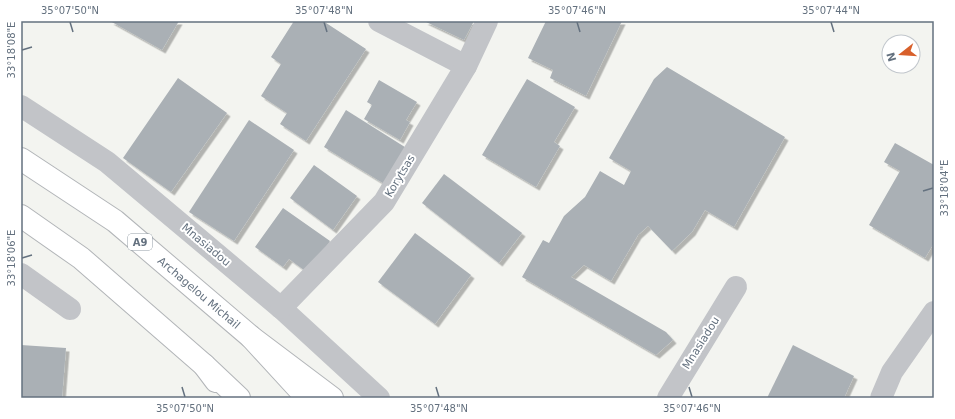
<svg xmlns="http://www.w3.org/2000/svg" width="955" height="419" font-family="'DejaVu Sans',sans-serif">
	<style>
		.building { fill: #aab0b5; filter: url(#shadow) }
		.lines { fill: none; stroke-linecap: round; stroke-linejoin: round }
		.trunk-casing { stroke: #b2b5b8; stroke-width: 24 }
		.motorway-casing { stroke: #b2b5b8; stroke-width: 24 }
		.minor { stroke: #c2c4c8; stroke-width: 22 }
		.trunk { stroke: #fff; stroke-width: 22 }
		.motorway { stroke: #fff; stroke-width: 22 }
		.ticks { fill: none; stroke: #64717f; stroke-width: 1.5 }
		.labels { text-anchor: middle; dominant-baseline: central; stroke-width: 4; stroke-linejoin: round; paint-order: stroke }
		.shield { fill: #fff; stroke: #929ca5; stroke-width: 1 }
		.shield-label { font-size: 10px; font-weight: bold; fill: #64717f }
		.street-label { font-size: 11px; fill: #64717f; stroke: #fff }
		.neatline { fill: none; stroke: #64717f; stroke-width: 1.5 }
		.ticks-label { font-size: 10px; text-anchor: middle; fill: #64717f }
	</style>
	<defs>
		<filter id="shadow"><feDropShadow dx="3.5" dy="3.5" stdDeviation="0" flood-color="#0004"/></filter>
	</defs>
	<rect width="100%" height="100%" fill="#f3f4f0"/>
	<g class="building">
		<polygon points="110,21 179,21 162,50"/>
		<polygon points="294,21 323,21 366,49 306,141 280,124 287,113 261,96 281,64 271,57"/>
		<polygon points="424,21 474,21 464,40"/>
		<polygon points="546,21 622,21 586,96 550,78 553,70 528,58"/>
		<polygon points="667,67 785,137 734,227 705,210 692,232 672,251 648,226 638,235 611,281 584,265 571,277 666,332 673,340 656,355 522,277 543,240 549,243 564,216 585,197 600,171 624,185 631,171 609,158 654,79"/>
		<polygon points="178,78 227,113 171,192 123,158"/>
		<polygon points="527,79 575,107 554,142 560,146 536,187 482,155"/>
		<polygon points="379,80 417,102 406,120 410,122 400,140 364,119 372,105 367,102"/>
		<polygon points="346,110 408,149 386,185 324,147"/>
		<polygon points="249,120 294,150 234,241 189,212"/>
		<polygon points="895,143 934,165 934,243 925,258 869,225 900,171 884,162"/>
		<polygon points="314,165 357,196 333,230 290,198"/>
		<polygon points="444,174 522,233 499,263 422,203"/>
		<polygon points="283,208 330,241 308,273 289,259 283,267 255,247"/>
		<polygon points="415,233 471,275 435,324 378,282"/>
		<polygon points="21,345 66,348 62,398 21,398"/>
		<polygon points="793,345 854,376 844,398 767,398"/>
	</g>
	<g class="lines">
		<g class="trunk-casing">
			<g id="trunk">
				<path id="s1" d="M 21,159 L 115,221 L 251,337 L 332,398"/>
				<polyline points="21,216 81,258 204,365 216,381"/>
			</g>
		</g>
		<g class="motorway-casing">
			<g id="motorway">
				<polyline points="251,337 307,398"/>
				<polyline points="204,365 239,398"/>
			</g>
		</g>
		<g class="minor">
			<polyline points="379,21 466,66"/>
			<polyline points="21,106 107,162 281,308 379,398"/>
			<polyline points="21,274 70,309"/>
			<polyline points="281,308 384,202 466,66 487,21"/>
			<polyline points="668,398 736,287"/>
			<polyline points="881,398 892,372 934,312"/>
		</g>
		<use href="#trunk" class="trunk"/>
		<use href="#motorway" class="motorway"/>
	</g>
	<path class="ticks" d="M 70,22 L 73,32M 324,22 L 327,32M 577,22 L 580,32M 831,22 L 834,32M 22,50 L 32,47M 923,191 L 933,188M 22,258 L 32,255M 182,387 L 185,397M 436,387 L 439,397M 689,387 L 692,397"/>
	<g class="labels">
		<rect class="shield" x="128" y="234" width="24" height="16" rx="3"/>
		<g class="shield-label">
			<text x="140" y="242">A9</text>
		</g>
		<g class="street-label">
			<text transform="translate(400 176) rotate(-59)">Korytsas</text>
			<text transform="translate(206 245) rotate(40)">Mnasiadou</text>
			<text stroke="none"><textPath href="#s1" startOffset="223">Archagelou Michail</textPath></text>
			<text transform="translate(701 343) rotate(-58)">Mnasiadou</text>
		</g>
	</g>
	<rect width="955" height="419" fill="none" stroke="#ffffff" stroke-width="44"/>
	<g transform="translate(901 54) rotate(253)"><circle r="19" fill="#ffffff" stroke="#c1c6cc"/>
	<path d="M0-3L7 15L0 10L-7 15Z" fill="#d8602b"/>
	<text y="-6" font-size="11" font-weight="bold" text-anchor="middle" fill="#64717f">N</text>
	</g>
	<rect x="22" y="22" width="911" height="375" class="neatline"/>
	<g class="ticks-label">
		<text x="70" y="14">35°07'50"N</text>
		<text x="324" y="14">35°07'48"N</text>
		<text x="577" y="14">35°07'46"N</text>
		<text x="831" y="14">35°07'44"N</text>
		<text transform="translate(11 50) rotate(-90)" y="4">33°18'08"E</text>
		<text transform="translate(944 188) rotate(-90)" y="4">33°18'04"E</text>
		<text transform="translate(11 258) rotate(-90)" y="4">33°18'06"E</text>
		<text x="185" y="412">35°07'50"N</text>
		<text x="439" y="412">35°07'48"N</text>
		<text x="692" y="412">35°07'46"N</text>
	</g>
</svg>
